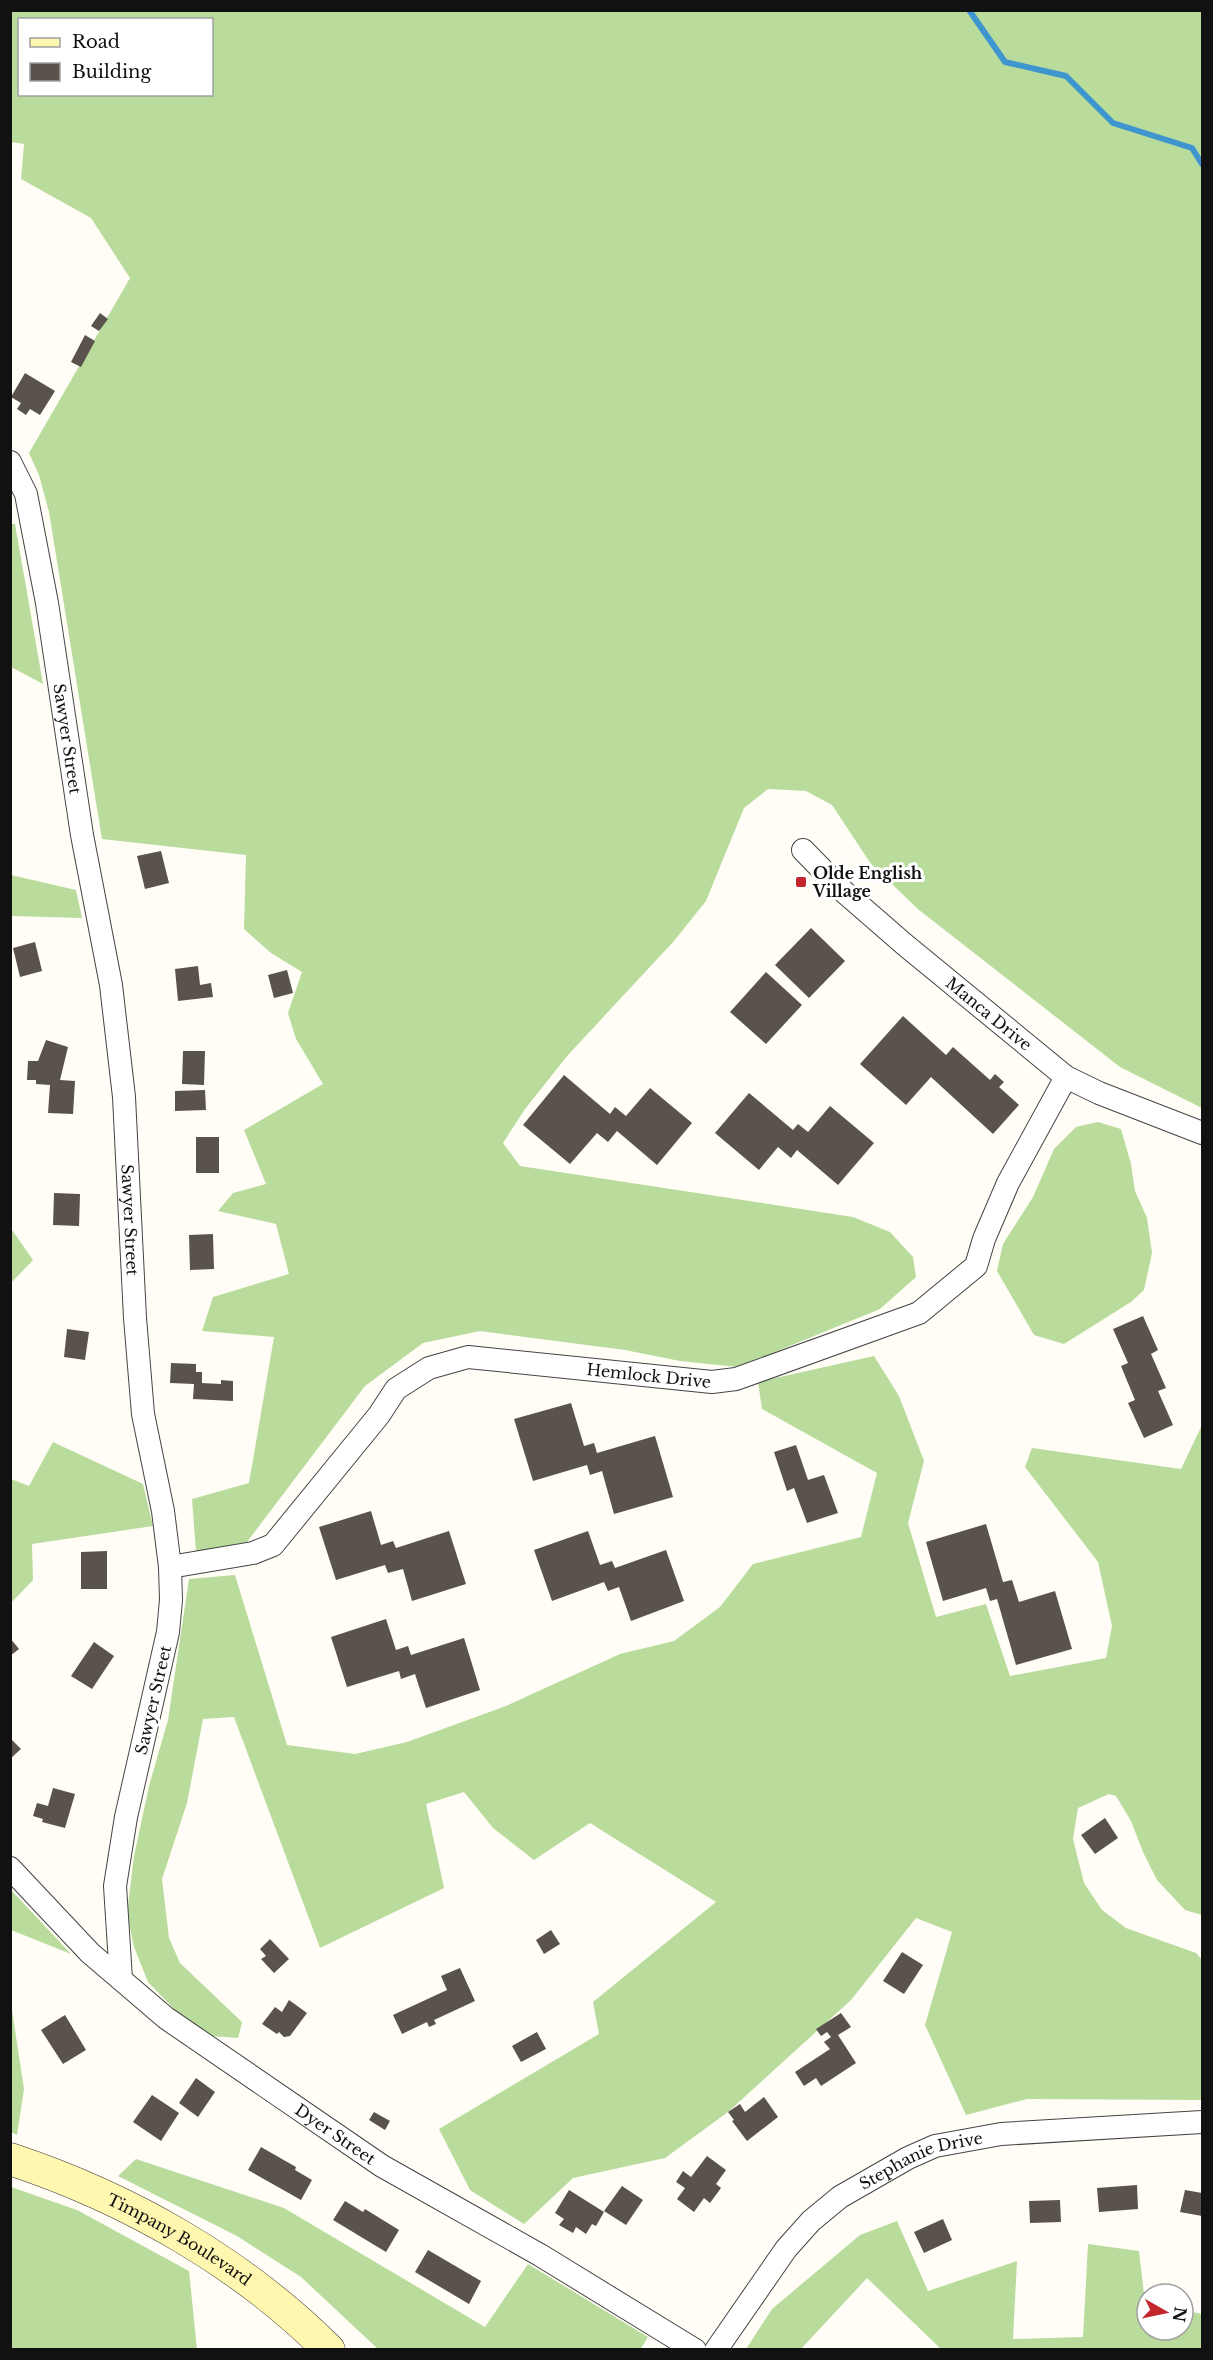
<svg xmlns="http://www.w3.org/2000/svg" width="1213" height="2360" font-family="'Libre Baskerville',serif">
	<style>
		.forest { fill: #b9dc9c; fill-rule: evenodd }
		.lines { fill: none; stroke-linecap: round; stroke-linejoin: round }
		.stream { stroke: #3f96cf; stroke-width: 6 }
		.building { fill: #5a524d }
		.street-casing { stroke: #444; stroke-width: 24 }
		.secondary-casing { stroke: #333; stroke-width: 33 }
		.street { stroke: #fff; stroke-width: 22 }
		.secondary { stroke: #fff6b0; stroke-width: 32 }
		.poi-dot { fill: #c4262e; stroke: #fff; stroke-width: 2 }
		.labels { text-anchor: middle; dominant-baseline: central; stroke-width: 6; stroke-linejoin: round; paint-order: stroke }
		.street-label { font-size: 16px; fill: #111; stroke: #fff }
		.poi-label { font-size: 16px; font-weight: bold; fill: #111; stroke: #fff; text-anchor: start }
	</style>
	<rect width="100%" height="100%" fill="#fffdf5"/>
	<g class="forest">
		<path d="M 10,11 L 1202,11 L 1202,1108 L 1120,1067 L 919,910 L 871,864 L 832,805 L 806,791 L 768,789 L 744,808 L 706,901 L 674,941 L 568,1055 L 525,1109 L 503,1143 L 520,1166 L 853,1217 L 890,1232 L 913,1257 L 916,1277 L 880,1309 L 738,1367 L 680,1361 L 625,1350 L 480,1331 L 423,1343 L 365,1386 L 247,1542 L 196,1552 L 192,1499 L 249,1483 L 274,1337 L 202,1331 L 213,1297 L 289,1274 L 276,1224 L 218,1211 L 233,1193 L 266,1184 L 244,1130 L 323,1084 L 296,1039 L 288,1013 L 302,972 L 271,953 L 244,929 L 246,855 L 102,839 L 49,512 L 39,475 L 29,453 L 130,278 L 91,218 L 21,179 L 24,144 L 11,142 ZM 20,20 L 212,20 L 212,94 L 20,94 Z"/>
		<polygon points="11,524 15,524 43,684 11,667"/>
		<polygon points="11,875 76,890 82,918 11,916"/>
		<polygon points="1098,1122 1121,1129 1131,1164 1135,1191 1147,1218 1152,1253 1144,1290 1131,1302 1064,1344 1034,1335 997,1271 1003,1244 1033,1197 1054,1149 1076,1127"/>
		<polygon points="10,1227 33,1260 11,1283 10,1283"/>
		<polygon points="874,1356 899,1396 924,1461 908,1523 936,1617 986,1604 1010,1676 1106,1658 1112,1626 1098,1562 1025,1467 1032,1448 1181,1469 1202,1425 1202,1915 1185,1910 1157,1880 1143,1852 1131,1821 1116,1796 1109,1794 1078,1808 1073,1839 1084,1883 1102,1910 1126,1928 1196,1953 1202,1960 1202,2100 1027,2099 966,2115 925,2025 952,1932 916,1918 851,2000 728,2112 665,2158 573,2178 524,2224 470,2190 439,2129 599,2034 593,2002 716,1902 590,1823 534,1860 493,1828 464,1792 426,1804 444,1888 320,1948 234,1717 203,1719 187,1803 162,1879 169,1938 180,1963 242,2022 238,2038 212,2036 175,2010 148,1982 134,1947 127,1914 134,1856 149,1786 168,1720 189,1579 235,1575 287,1745 355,1754 407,1742 506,1706 620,1654 674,1641 720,1607 753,1564 861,1537 877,1473 762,1409 758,1382"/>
		<polygon points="53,1442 143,1484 153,1526 32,1544 33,1580 11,1603 11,1479 29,1486"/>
		<polygon points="10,1890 11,1890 71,1954 11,1930"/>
		<polygon points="11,2004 24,2089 17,2135 11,2132"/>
		<polygon points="136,2159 284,2208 485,2327 528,2264 648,2337 640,2350 378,2349 301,2277 237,2236 118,2176"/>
		<polygon points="11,2187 77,2210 189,2271 197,2349 11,2349"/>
		<polygon points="897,2221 928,2291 1017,2261 1013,2339 1083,2337 1088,2244 1139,2251 1145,2303 1147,2304 1147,2330 1183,2330 1183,2310 1202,2314 1202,2349 941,2349 867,2278 801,2349 746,2349 772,2309 860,2235"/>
	</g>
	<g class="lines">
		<polyline class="stream" points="969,10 1005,62 1066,76 1113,123 1192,148 1202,164"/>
	</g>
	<g class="building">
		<polygon points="100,313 108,319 99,331 91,326"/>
		<polygon points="85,335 95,341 81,367 71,362"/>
		<polygon points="25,373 55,391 40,415 30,409 26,415 17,409 21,403 11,397"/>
		<polygon points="161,851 169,883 145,889 137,856"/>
		<polygon points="811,928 845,961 809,998 775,965"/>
		<polygon points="35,942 42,971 20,977 13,948"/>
		<polygon points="198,966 200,985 211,983 213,997 178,1001 175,969"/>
		<polygon points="287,970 293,993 274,998 268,975"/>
		<polygon points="766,972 802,1005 766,1044 730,1012"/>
		<polygon points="903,1016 946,1055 953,1047 990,1080 995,1074 1004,1082 999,1087 1019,1105 993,1134 931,1077 906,1105 860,1064"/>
		<polygon points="46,1040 68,1047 60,1080 75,1081 73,1114 48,1113 50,1085 36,1084 36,1080 27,1080 28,1061 38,1061"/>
		<polygon points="183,1051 205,1051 204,1085 182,1084"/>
		<polygon points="564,1075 610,1114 615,1107 626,1116 650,1088 692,1123 657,1165 617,1131 608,1142 597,1133 570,1164 523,1125"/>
		<polygon points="205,1090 206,1110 175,1111 175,1091"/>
		<polygon points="749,1093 793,1130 798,1124 808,1132 830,1106 874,1143 838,1185 797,1150 791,1158 778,1147 759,1170 715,1133"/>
		<rect x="196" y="1137" width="23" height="36"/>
		<polygon points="54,1193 80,1194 79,1226 53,1225"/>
		<polygon points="213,1234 214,1269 190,1270 189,1235"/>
		<polygon points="1143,1316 1158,1350 1151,1354 1166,1388 1158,1391 1173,1425 1144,1438 1128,1403 1135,1400 1121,1366 1128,1363 1113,1329"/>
		<polygon points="67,1329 89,1332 85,1360 64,1357"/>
		<polygon points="171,1363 196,1364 196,1372 202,1372 202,1383 221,1384 221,1380 233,1381 233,1401 193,1399 194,1384 170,1383"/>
		<polygon points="571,1403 584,1446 594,1443 597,1453 655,1436 673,1497 614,1514 602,1471 590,1475 587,1465 533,1481 514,1419"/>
		<polygon points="796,1445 808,1480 824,1475 838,1513 807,1523 794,1488 787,1491 774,1452"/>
		<polygon points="371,1511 381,1545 393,1541 396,1548 449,1531 466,1584 412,1601 403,1569 388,1573 385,1565 336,1580 319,1527"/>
		<polygon points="986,1524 1003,1582 1012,1580 1019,1602 1055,1591 1072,1649 1016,1665 997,1599 990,1601 986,1588 943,1601 926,1542"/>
		<polygon points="588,1531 600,1565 612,1561 615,1568 666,1550 684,1601 631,1621 619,1587 608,1591 604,1582 552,1601 534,1550"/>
		<polygon points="107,1551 107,1589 81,1589 81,1552"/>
		<polygon points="386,1619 396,1650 408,1646 411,1655 464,1638 480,1690 426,1708 415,1674 401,1679 399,1671 347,1687 331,1637"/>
		<polygon points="10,1638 19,1649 10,1656"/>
		<polygon points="94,1642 114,1656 92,1689 71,1676"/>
		<polygon points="10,1738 21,1749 10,1759"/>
		<polygon points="53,1788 75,1794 65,1828 42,1822 43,1819 33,1816 37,1803 48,1806"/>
		<polygon points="1105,1818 1118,1838 1095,1854 1081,1835"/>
		<polygon points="551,1930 560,1944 544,1954 536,1940"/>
		<polygon points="270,1939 289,1959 274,1973 261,1959 266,1956 260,1949"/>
		<polygon points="902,1952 923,1965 904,1994 883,1981"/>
		<polygon points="460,1968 475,2001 434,2020 436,2024 429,2027 427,2022 402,2034 393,2015 447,1990 441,1976"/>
		<polygon points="289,2000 307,2013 290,2036 284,2037 279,2032 277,2034 262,2024 275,2007 282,2012"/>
		<polygon points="841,2013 851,2027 838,2035 856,2063 821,2086 816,2078 804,2086 795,2072 830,2049 824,2042 831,2037 827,2032 821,2036 816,2029"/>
		<polygon points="65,2015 86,2050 63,2064 41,2030"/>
		<polygon points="537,2032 546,2049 521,2062 512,2046"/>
		<polygon points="196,2078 215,2092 198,2117 179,2103"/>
		<polygon points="152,2095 179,2113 161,2141 133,2122"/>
		<polygon points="764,2097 778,2117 747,2141 732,2121 734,2120 728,2112 740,2104 745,2112"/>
		<polygon points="374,2112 390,2121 385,2130 369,2120"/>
		<polygon points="261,2147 296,2167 295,2170 312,2180 301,2200 248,2170"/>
		<polygon points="707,2156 726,2170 716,2184 721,2188 710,2203 704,2198 694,2212 677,2199 685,2188 676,2182 683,2171 691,2177"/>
		<polygon points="1137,2185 1138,2209 1099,2212 1097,2188"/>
		<polygon points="622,2186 643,2200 626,2225 604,2211"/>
		<polygon points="569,2190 604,2212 596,2226 592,2224 586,2234 576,2227 573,2233 559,2225 564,2219 555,2213"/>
		<polygon points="1185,2190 1202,2193 1202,2216 1180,2212"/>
		<polygon points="1060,2200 1061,2222 1030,2223 1029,2201"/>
		<polygon points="345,2201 363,2212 365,2209 399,2230 386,2252 333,2220"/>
		<polygon points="943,2219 952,2240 924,2253 914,2232"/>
		<polygon points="428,2250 481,2281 469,2304 415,2272"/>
	</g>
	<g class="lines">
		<g class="street-casing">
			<g id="street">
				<path id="s1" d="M 10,462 L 26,494 L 47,603 L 82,835 L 111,985 L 124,1097 L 135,1318 L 143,1414 L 163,1511 L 170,1567 L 171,1600 L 168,1632 L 126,1817 L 115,1886 L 121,1979"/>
				<path id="s2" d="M 803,850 L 843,891 L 904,944 L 1066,1077 L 1099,1093 L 1202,1133"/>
				<path id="s3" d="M 170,1567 L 253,1553 L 273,1545 L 379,1415 L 396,1389 L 429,1368 L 468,1357 L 712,1382 L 736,1379 L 919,1313 L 976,1266 L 984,1239 L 1008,1183 L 1066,1077"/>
				<path id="s4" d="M 10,1868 L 90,1953 L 166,2018 L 382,2166 L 540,2255 L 695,2350"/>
				<path id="s5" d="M 716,2350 L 786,2249 L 811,2221 L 840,2197 L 908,2158 L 935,2146 L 1001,2134 L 1202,2122"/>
			</g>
		</g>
		<g class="secondary-casing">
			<g id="secondary">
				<path id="s6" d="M 10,2159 C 128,2198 241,2262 329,2350"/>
			</g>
		</g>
		<use href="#street" class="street"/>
		<use href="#secondary" class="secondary"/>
	</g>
	<rect class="poi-dot" x="795" y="876" width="12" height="12" rx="3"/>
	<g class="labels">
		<g class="street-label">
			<text stroke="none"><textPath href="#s1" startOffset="284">Sawyer Street</textPath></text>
			<text stroke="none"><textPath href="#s2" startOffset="248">Manca Drive</textPath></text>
			<text stroke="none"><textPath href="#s1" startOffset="770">Sawyer Street</textPath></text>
			<text stroke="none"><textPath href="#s3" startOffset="566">Hemlock Drive</textPath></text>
			<text transform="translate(153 1700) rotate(-77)">Sawyer Street</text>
			<text stroke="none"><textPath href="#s4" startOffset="422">Dyer Street</textPath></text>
			<text stroke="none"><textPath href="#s5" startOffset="288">Stephanie Drive</textPath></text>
			<text stroke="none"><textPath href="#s6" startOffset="188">Timpany Boulevard</textPath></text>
		</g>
		<g class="poi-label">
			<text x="813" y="873">Olde English<tspan x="813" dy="18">Village</tspan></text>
		</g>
	</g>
	<rect width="1213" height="2360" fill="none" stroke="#111111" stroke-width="24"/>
	<rect x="18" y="18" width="195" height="78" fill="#ffffff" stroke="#a0a0a0" stroke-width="1.5"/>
	<rect x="30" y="38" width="30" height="9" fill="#fff6b0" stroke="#a0a0a0" stroke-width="1.5"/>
	<text x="72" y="48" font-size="18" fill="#111111">Road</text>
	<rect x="30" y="63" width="30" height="18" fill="#5a524d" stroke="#a0a0a0" stroke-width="1.5"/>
	<text x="72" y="78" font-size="18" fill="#111111">Building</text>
	<g transform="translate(1165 2312) rotate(99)"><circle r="28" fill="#ffffff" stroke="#a0a0a0" stroke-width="1.5"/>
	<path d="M0-4.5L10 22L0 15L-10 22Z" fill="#c4262e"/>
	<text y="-9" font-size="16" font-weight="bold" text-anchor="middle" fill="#111111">N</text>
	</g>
</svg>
